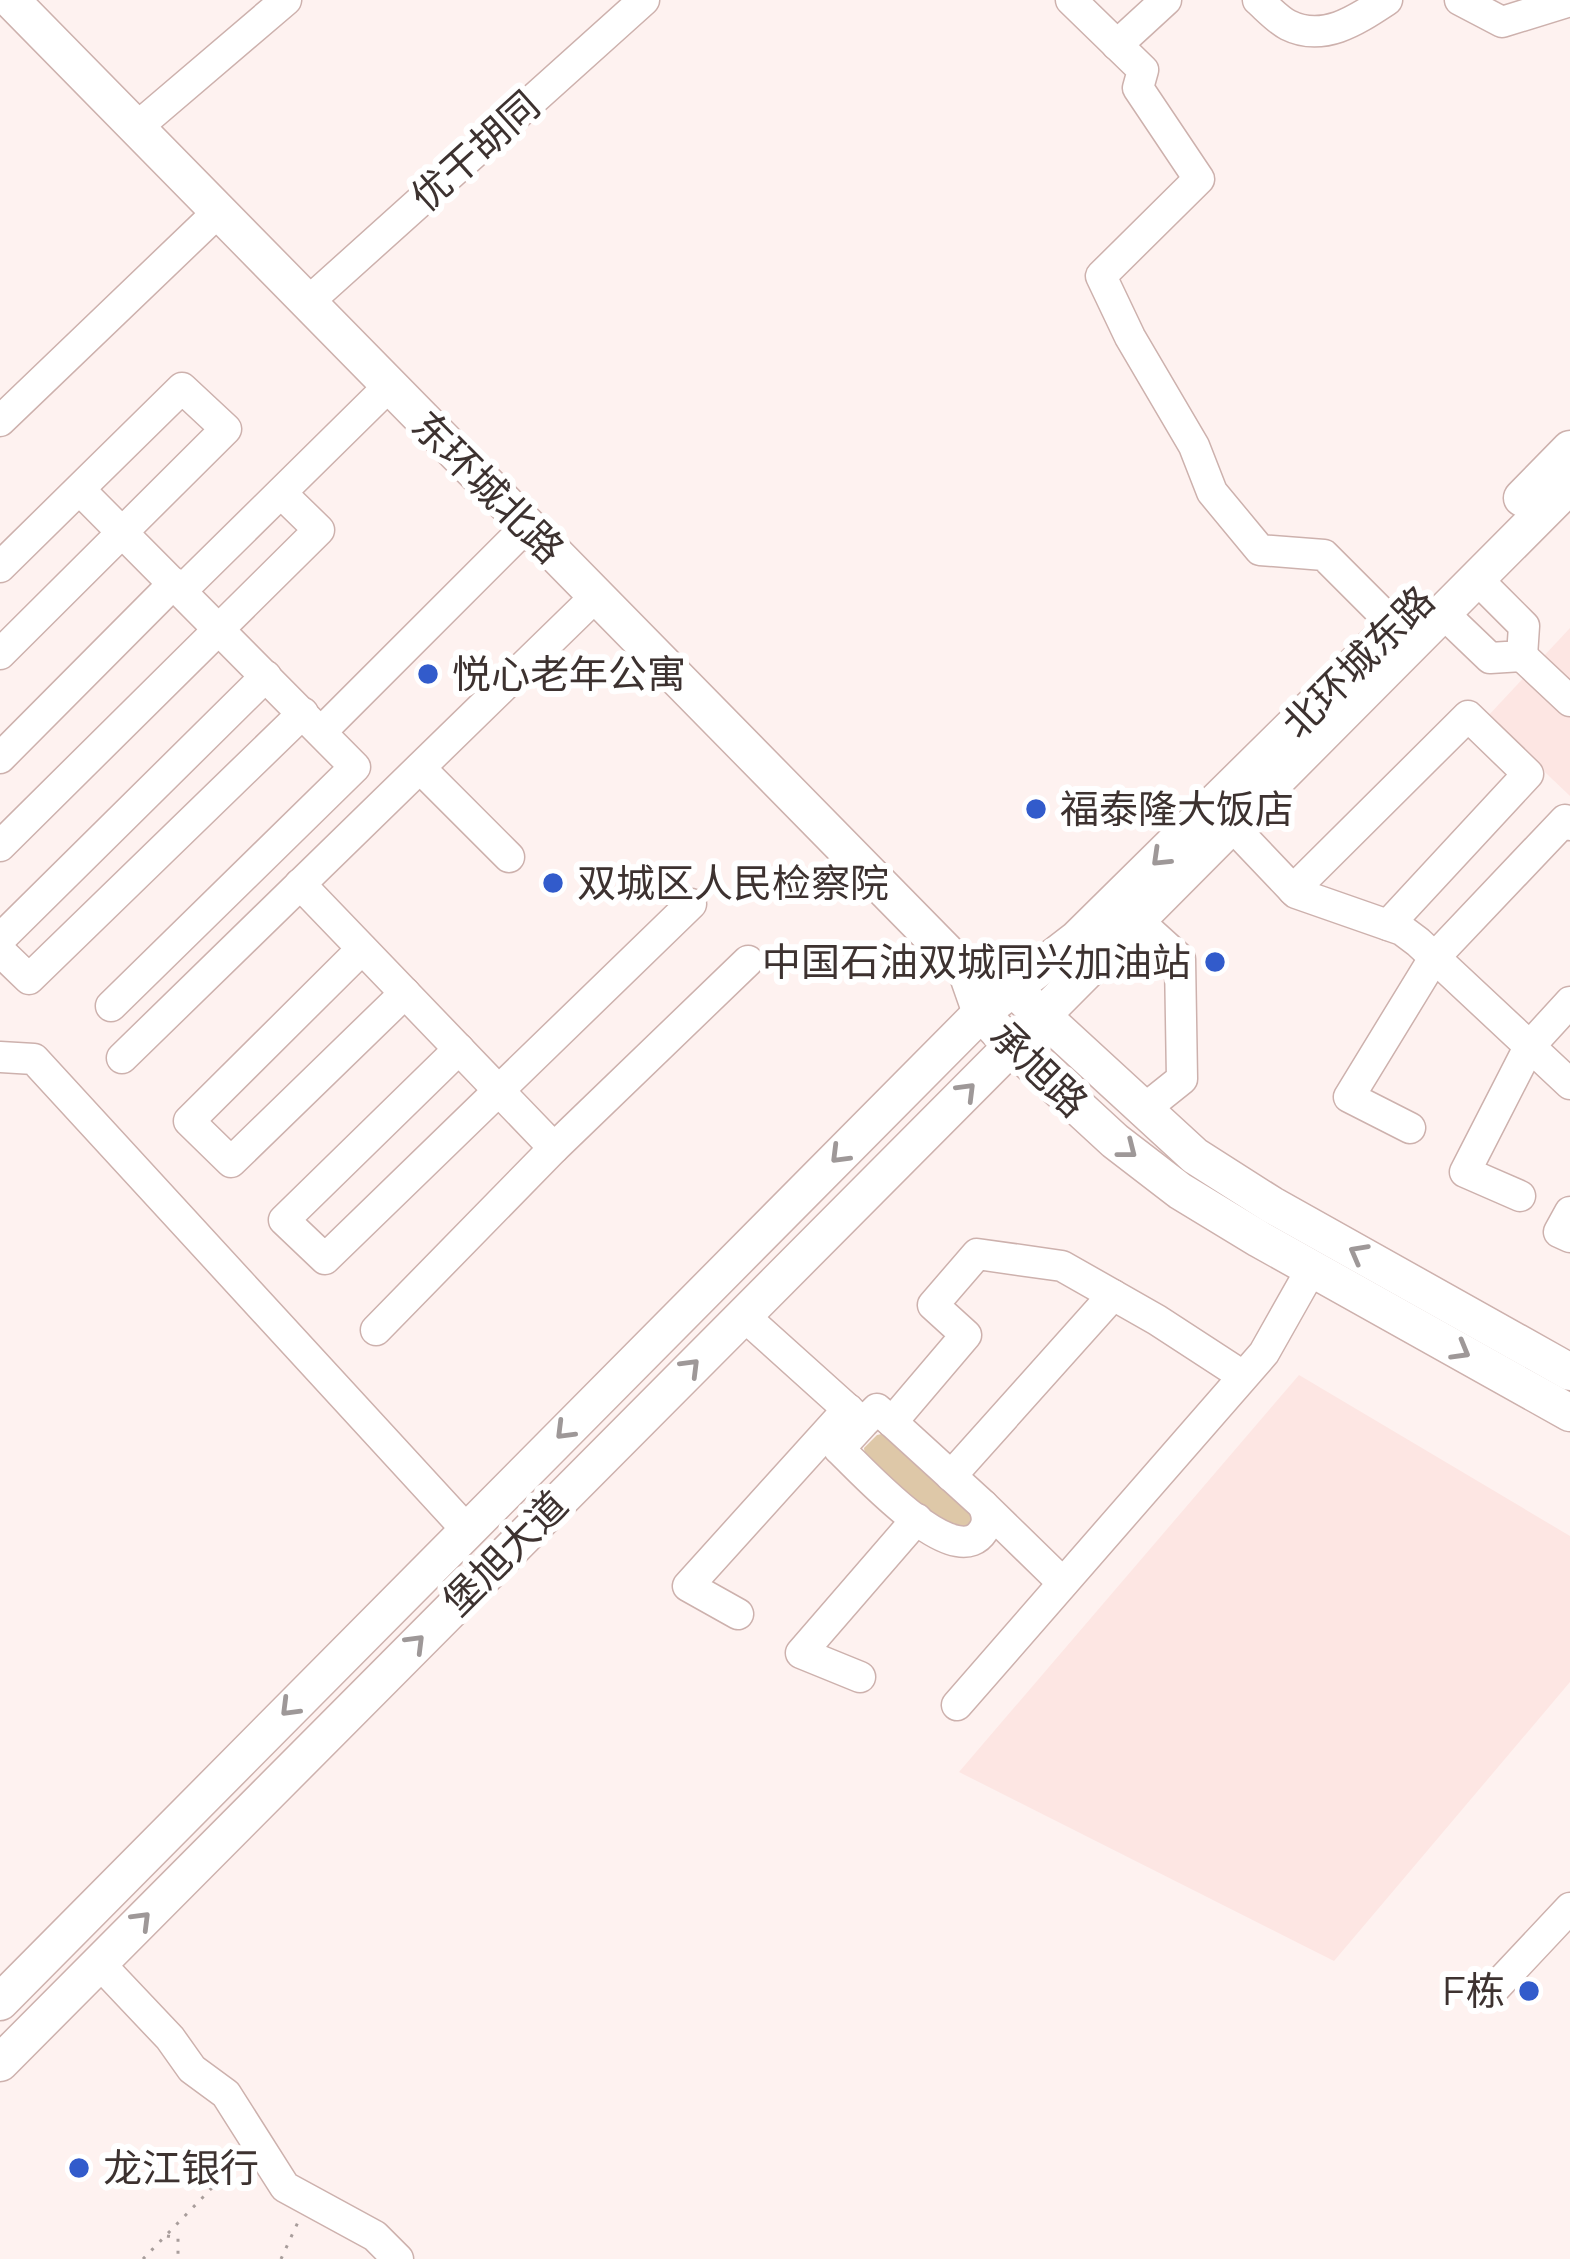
<svg xmlns="http://www.w3.org/2000/svg" width="1570" height="2259" font-family="Montserrat,'Noto Sans SC',sans-serif">
	<style>
		.built { fill: #fde6e3 }
		.grass { fill: #dec8a8 }
		.lines { fill: none; stroke-linecap: round; stroke-linejoin: round }
		.minor-casing { stroke: #cdb1ad; stroke-width: 33 }
		.major-casing { stroke: #cdb1ad; stroke-width: 39 }
		.path { stroke: #a89d9b; stroke-width: 3; stroke-dasharray: 3 9; stroke-linecap: butt }
		.minor { stroke: #fff; stroke-width: 30 }
		.major { stroke: #fff; stroke-width: 36 }
		.oneway { stroke: #9e9898 }
		.poi-dot { fill: #325bcb; stroke: #fff; stroke-width: 4.5 }
		.labels { text-anchor: middle; dominant-baseline: central; stroke-width: 12; stroke-linejoin: round; paint-order: stroke }
		.street-label { font-size: 39px; fill: #3d3230; stroke: #fff }
		.poi-label { font-size: 39px; fill: #3d3230; stroke: #fff; text-anchor: start }
	</style>
	<rect width="100%" height="100%" fill="#fef2f0"/>
	<g class="built">
		<polygon points="1570,628 1570,796 1487,717"/>
		<polygon points="1299,1375 1570,1536 1570,1682 1334,1961 959,1772"/>
	</g>
	<polygon class="grass" points="886,1433 972,1512 971,1525 964,1531 941,1527 865,1456 864,1448 877,1435"/>
	<g class="lines">
		<g class="minor-casing">
			<g id="minor">
				<polyline points="1071,0 1143,70 1138,88 1199,179 1101,276 1130,337 1194,446 1212,492 1260,550 1324,555 1395,626"/>
				<path d="M 1258,0 C 1267,8 1278,20 1288,25 C 1324,43 1358,19 1387,0"/>
				<polyline points="1460,0 1502,22 1570,1"/>
				<polyline points="1117,45 1166,0"/>
				<polyline points="136,128 286,0"/>
				<polyline points="307,303 644,0"/>
				<polyline points="0,421 218,212"/>
				<polyline points="80,490 355,767 111,1006"/>
				<polyline points="0,567 182,388 226,429 0,654"/>
				<polyline points="181,591 389,386"/>
				<polyline points="1443,613 1490,658 1522,656 1524,626 1477,579"/>
				<polyline points="1522,656 1570,701"/>
				<polyline points="321,732 527,526"/>
				<polyline points="0,758 174,583"/>
				<polyline points="420,768 509,857"/>
				<polyline points="1217,810 1296,893 1402,930 1418,942 1570,1084"/>
				<polyline points="0,846 319,530 281,493"/>
				<polyline points="300,884 554,1148"/>
				<polyline points="1293,890 1468,716 1528,774 1388,925"/>
				<polyline points="1137,920 1180,959 1182,1079 1142,1111"/>
				<polyline points="0,939 266,676"/>
				<polyline points="362,949 189,1121 231,1162 405,993"/>
				<polyline points="0,951 29,979 303,713"/>
				<polyline points="459,1049 284,1220 325,1259 691,904"/>
				<polyline points="0,1057 34,1059 466,1529"/>
				<polyline points="122,1058 596,596"/>
				<polyline points="1410,1128 1349,1097 1434,958 1565,820 1570,825"/>
				<polyline points="1520,1196 1465,1172 1529,1047 1570,1002"/>
				<polyline points="1570,1212 1559,1232 1570,1237"/>
				<path d="M 743,1315 L 863,1423 L 877,1409 L 892,1422 L 983,1505 C 987,1514 989,1522 983,1531 C 955,1575 862,1470 839,1449 L 863,1423"/>
				<polyline points="376,1330 554,1148 748,961"/>
				<polyline points="892,1422 966,1335 933,1305 977,1254 1062,1266 1157,1320 1243,1376"/>
				<polyline points="951,1476 1113,1295"/>
				<polyline points="983,1505 1063,1583"/>
				<polyline points="738,1614 688,1586 848,1409"/>
				<polyline points="860,1677 801,1653 917,1519"/>
				<polyline points="957,1705 1264,1353 1312,1268"/>
				<polyline points="99,1963 170,2038 192,2069 226,2094 285,2187 375,2236 398,2259"/>
				<polyline points="1493,1990 1570,1908"/>
			</g>
		</g>
		<g class="major-casing">
			<g id="major">
				<polyline points="11,0 967,973 981,1013 1012,1046 1115,1141 1180,1191 1259,1239 1570,1413"/>
				<polyline points="1522,498 1570,449"/>
				<polyline points="1024,999 1195,1156 1272,1205 1570,1372"/>
				<polyline points="0,2002 981,1013 1077,939 1377,643"/>
				<polyline points="0,2063 1570,485"/>
			</g>
		</g>
		<g class="path">
			<polyline points="167,2236 178,2238 178,2259"/>
			<polyline points="143,2259 238,2161"/>
			<polyline points="281,2259 298,2222"/>
		</g>
		<use href="#minor" class="minor"/>
		<use href="#major" class="major"/>
	</g>
	<defs><path id="oneway-chevron" d="M-2-3.5L2.5 0L-2 3.5" fill="none" stroke-width="1.6" stroke-linecap="round" stroke-linejoin="round" transform="scale(3)"/></defs>
	<g class="oneway">
		<use href="#oneway-chevron" transform="translate(1160 858) rotate(136)"/>
		<use href="#oneway-chevron" transform="translate(967 1091) rotate(-45)"/>
		<use href="#oneway-chevron" transform="translate(1128 1150) rotate(38)"/>
		<use href="#oneway-chevron" transform="translate(839 1155) rotate(135)"/>
		<use href="#oneway-chevron" transform="translate(1358 1253) rotate(-151)"/>
		<use href="#oneway-chevron" transform="translate(1461 1351) rotate(30)"/>
		<use href="#oneway-chevron" transform="translate(691 1367) rotate(-45)"/>
		<use href="#oneway-chevron" transform="translate(564 1431) rotate(135)"/>
		<use href="#oneway-chevron" transform="translate(416 1643) rotate(-45)"/>
		<use href="#oneway-chevron" transform="translate(289 1708) rotate(135)"/>
		<use href="#oneway-chevron" transform="translate(142 1920) rotate(-45)"/>
	</g>
	<g class="poi-dot">
		<circle cx="428" cy="674" r="12"/>
		<circle cx="1036" cy="809" r="12"/>
		<circle cx="553" cy="883" r="12"/>
		<circle cx="1215" cy="962" r="12"/>
		<circle cx="1529" cy="1991" r="12"/>
		<circle cx="79" cy="2168" r="12"/>
	</g>
	<g class="labels">
		<g class="street-label">
			<text transform="translate(475 151) rotate(-42)">优干胡同</text>
			<text transform="translate(488 487) rotate(45)">东环城北路</text>
			<text transform="translate(1358 662) rotate(-45)">北环城东路</text>
			<text transform="translate(1039 1069) rotate(44)">承旭路</text>
			<text transform="translate(505 1553) rotate(-45)">堡旭大道</text>
		</g>
		<g class="poi-label">
			<text x="452" y="674">悦心老年公寓</text>
			<text x="1060" y="809">福泰隆大饭店</text>
			<text x="577" y="883">双城区人民检察院</text>
			<text x="1191" y="962" text-anchor="end">中国石油双城同兴加油站</text>
			<text x="1505" y="1991" text-anchor="end">F栋</text>
			<text x="103" y="2168">龙江银行</text>
		</g>
	</g>
</svg>
